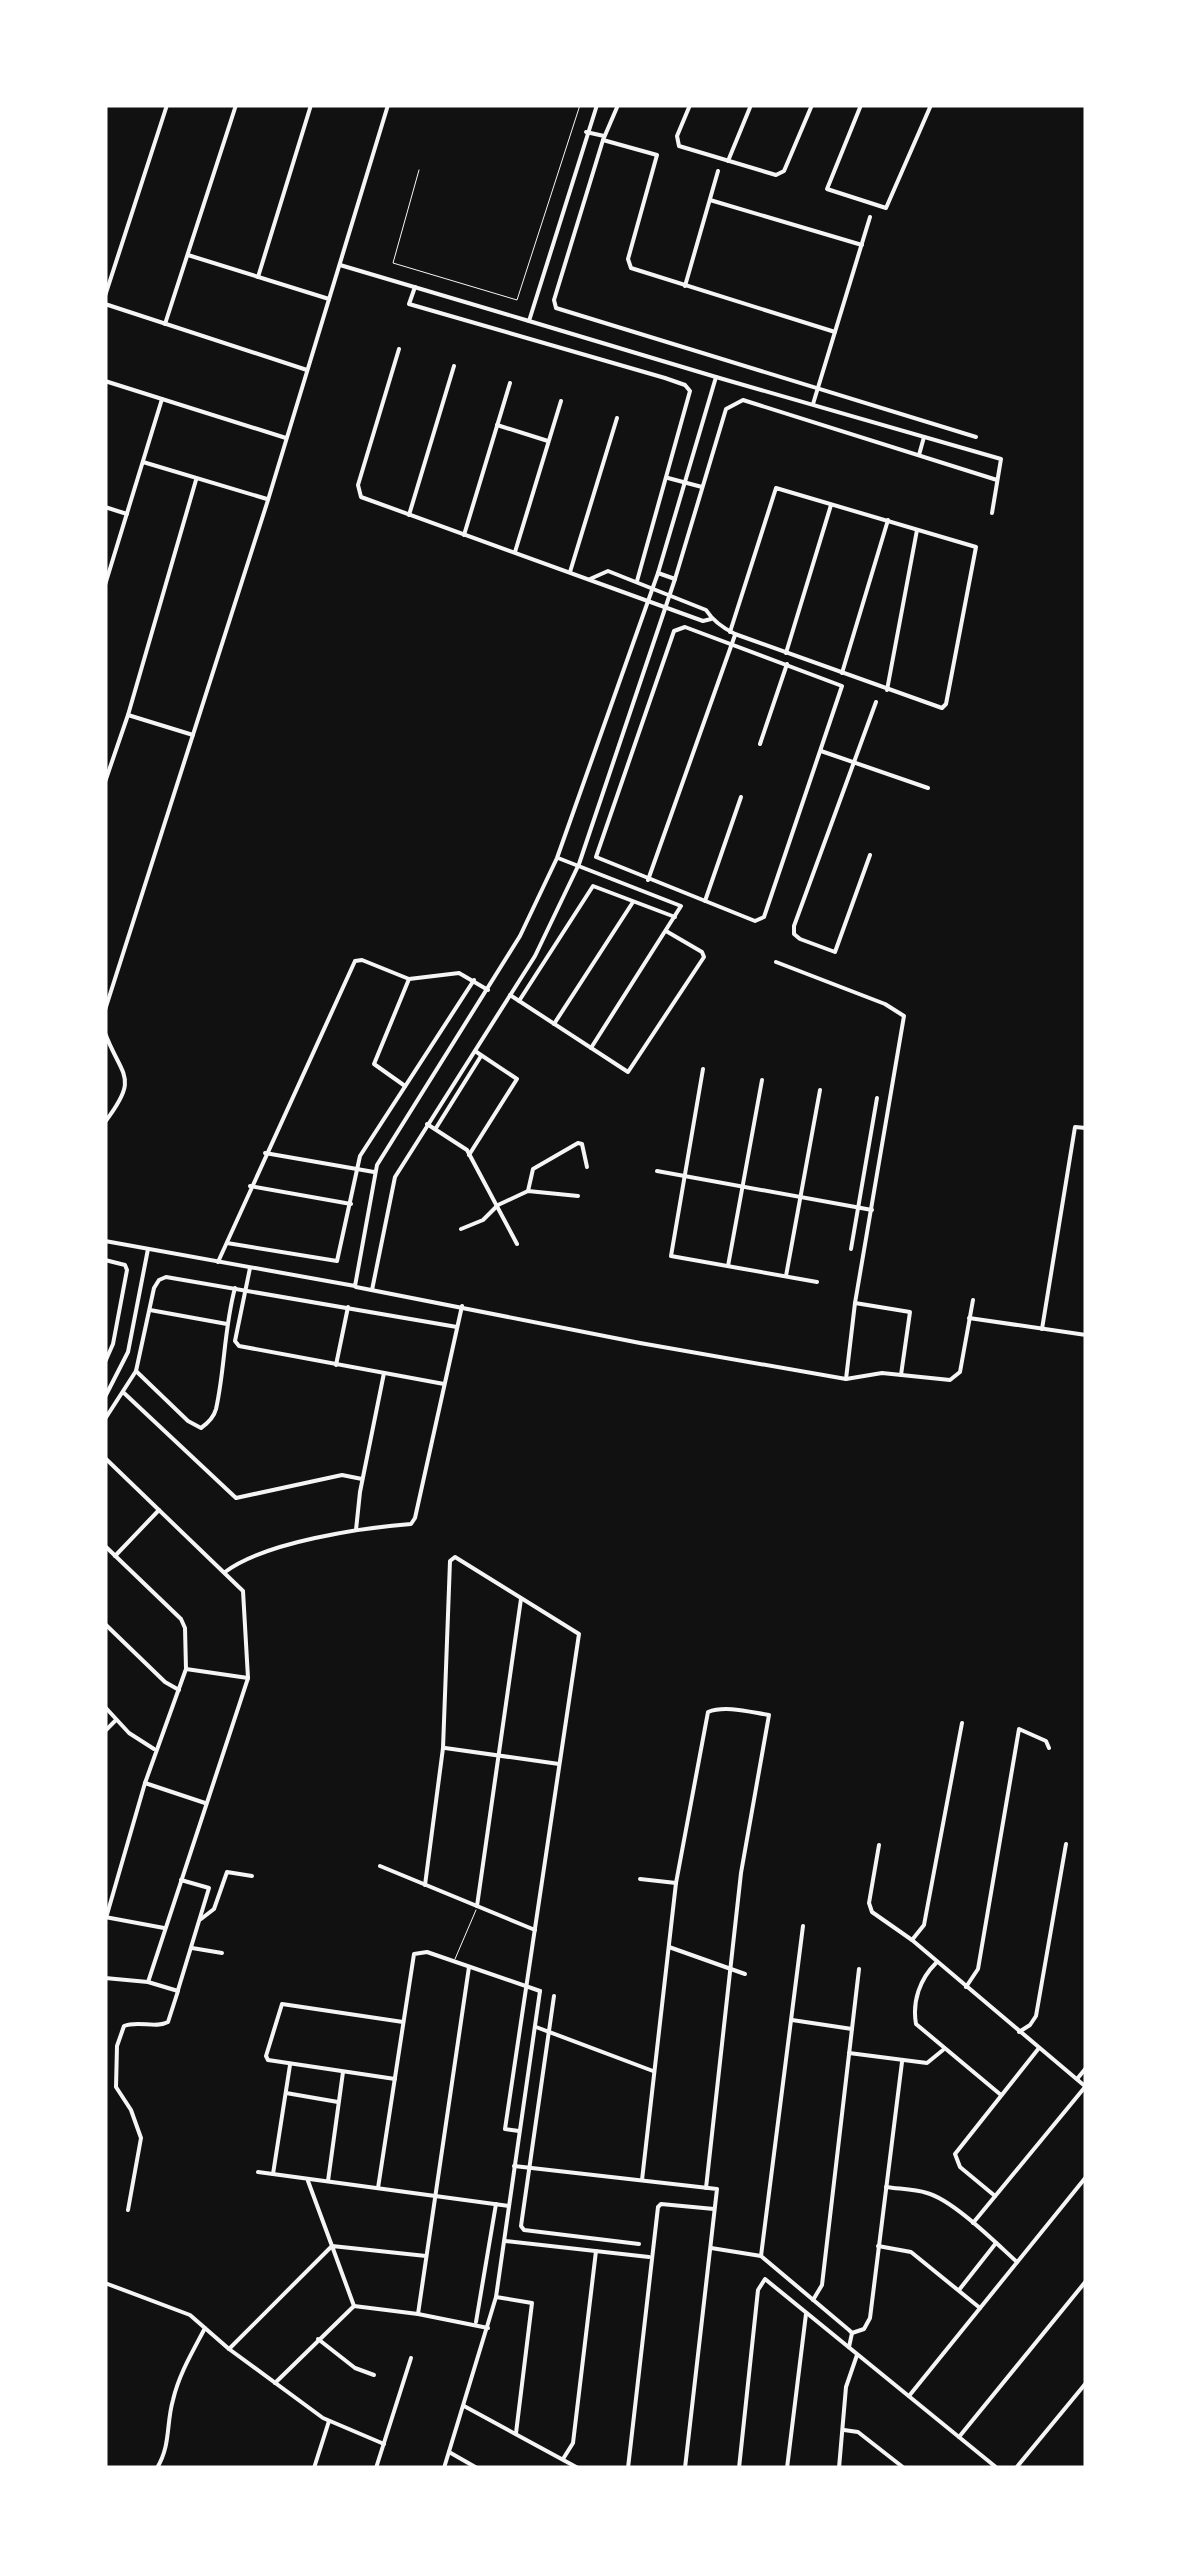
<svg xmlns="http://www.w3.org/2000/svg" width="1191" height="2573" font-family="'Varela Round',sans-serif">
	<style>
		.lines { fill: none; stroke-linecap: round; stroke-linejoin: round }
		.service { stroke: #f5f5f5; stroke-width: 1 }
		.minor { stroke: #f5f5f5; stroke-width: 4 }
		.tertiary { stroke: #f5f5f5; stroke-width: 4 }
	</style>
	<rect width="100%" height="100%" fill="#111"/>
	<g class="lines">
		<g class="service">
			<polyline points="419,170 393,263 517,300 580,105"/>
			<polyline points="455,1959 476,1910"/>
		</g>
		<g class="minor">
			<polyline points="618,105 603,140 554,300 556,308 976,437"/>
			<polyline points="690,105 677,136 679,146 776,175 784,171 812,105"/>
			<polyline points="861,105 827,189 886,208 931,105"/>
			<polyline points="586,132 604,136"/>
			<polyline points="603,140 657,155 628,259 631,268 835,332"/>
			<polyline points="728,161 751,105"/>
			<polyline points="710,200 862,245"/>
			<polyline points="188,255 329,299"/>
			<polyline points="340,265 529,321"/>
			<polyline points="258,277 311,105"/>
			<polyline points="685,286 718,171"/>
			<polyline points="415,287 409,304 665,378 685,385 690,391 637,581"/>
			<polyline points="105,296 167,105"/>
			<polyline points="105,304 307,370"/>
			<polyline points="165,324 236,105"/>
			<polyline points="399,349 358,485 361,497 703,621 711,619"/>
			<polyline points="716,377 1001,459 992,513"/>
			<polyline points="105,381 286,438"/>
			<polyline points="813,404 870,217"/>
			<polyline points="497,425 548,441"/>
			<polyline points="919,455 924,437"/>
			<polyline points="143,462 267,499"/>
			<polyline points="668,478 702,487"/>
			<polyline points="105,507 127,514"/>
			<polyline points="409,515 454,366"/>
			<polyline points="464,535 510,383"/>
			<polyline points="515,552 561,401"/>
			<polyline points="570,572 617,418"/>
			<polyline points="658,573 675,579 726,409 743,400 997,480"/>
			<path d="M 590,579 L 608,571 L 706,610 C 713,621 723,628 735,634 L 942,708 L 946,704 L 976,547 L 776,488 L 730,632"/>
			<polyline points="105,585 162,399"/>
			<polygon points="685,627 842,686 764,917 755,921 596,857 674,631"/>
			<polyline points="786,653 831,505"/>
			<polyline points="842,673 888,520"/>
			<polyline points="887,690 917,530"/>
			<polyline points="128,715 193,735"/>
			<polyline points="760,744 787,664"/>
			<polyline points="821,751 928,788"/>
			<polyline points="105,782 128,715 196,480"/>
			<polyline points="870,855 835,952 800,939 794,934 794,926 876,702"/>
			<polyline points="558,858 681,906 591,1048"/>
			<polyline points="648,880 735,635"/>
			<polyline points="705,901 741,797"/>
			<polyline points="776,962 885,1004 904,1016 855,1303 846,1379"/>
			<polyline points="510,995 628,1072 704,957 702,952 666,931"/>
			<polyline points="519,1001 593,886 675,917"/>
			<polyline points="105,1010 268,500 388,105"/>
			<polyline points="554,1024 633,902"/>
			<path d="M 105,1033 C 122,1078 140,1076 105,1122"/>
			<polyline points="703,1069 671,1256 817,1282"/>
			<polyline points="405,1086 374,1064 409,979"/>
			<polyline points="427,1124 467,1150 517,1244"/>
			<polyline points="436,1128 481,1056"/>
			<polyline points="265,1153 374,1172"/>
			<polyline points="469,1155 517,1079 475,1051"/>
			<polyline points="657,1171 872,1210"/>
			<polyline points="250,1186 351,1204"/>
			<polyline points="528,1191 533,1169 578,1143 582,1144 587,1167"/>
			<polyline points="461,1229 483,1220 498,1205 528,1191 578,1196"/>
			<polyline points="227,1243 337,1261 360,1156 474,980"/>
			<polyline points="851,1249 877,1098"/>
			<polyline points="105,1260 125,1265 127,1270 113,1344 105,1362"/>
			<polyline points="218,1262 355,961 362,960 409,979 459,973 488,990"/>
			<polyline points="728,1266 762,1080"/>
			<polyline points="250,1268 235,1341 239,1346 444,1384"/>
			<polyline points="786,1276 820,1090"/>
			<polyline points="356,1287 640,1343 846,1379 882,1373 950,1380 960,1372 973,1300"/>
			<polyline points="372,1290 395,1177 535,956 579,864 675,579"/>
			<polyline points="855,1303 910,1312 901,1375"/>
			<polyline points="150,1310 227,1324"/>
			<polyline points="969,1318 1086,1335"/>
			<polyline points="1042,1329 1075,1127 1086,1128"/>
			<polyline points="336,1365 348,1307"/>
			<path d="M 136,1371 L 188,1421 L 201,1428 C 208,1423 214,1417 216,1409 C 225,1369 224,1328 235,1288"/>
			<polyline points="124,1393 236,1498 342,1475 362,1479"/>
			<polyline points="105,1397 128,1352 148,1249"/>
			<polyline points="105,1419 136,1371 154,1288 159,1280 166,1277 457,1327"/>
			<polyline points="105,1458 243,1591 248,1678 148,1982"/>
			<polyline points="356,1530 360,1492 384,1373"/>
			<polyline points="105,1546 181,1619 185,1628 186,1669 145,1783 106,1918"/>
			<polyline points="115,1556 159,1510"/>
			<path d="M 225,1572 C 265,1542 360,1528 411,1524 L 415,1518 L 462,1306"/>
			<polyline points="105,1624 165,1682 179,1690"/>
			<polyline points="186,1669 248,1678"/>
			<polyline points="105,1707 129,1733 154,1749"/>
			<polyline points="105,1731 116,1720"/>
			<polyline points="445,1748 559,1764"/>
			<polyline points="145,1783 205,1803"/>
			<polyline points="879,1845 869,1903 872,1912 912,1940 1086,2087"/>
			<polyline points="380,1866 535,1930"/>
			<polyline points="640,1879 676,1883"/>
			<polyline points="425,1885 443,1748 450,1561 455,1557 579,1634 505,2129 519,2131"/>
			<polyline points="477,1906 521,1599"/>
			<polyline points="105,1917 164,1928"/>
			<polyline points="201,1919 214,1909 227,1872 252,1876"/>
			<polyline points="912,1940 924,1925 962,1723"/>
			<polyline points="669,1947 745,1974"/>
			<polyline points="192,1948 222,1953"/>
			<path d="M 936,1963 C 920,1979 912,2001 916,2024 L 1001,2095"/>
			<path d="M 105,1978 L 148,1982 L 178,1991 L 168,2022 C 155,2029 139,2020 124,2026 L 117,2046 L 116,2087 L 131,2110 L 141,2138 L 128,2210"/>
			<polyline points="966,1987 978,1969 1019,1729 1046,1741 1049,1748"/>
			<polyline points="178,1990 209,1888 181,1880"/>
			<polyline points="554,1996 521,2226 524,2230 639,2244"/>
			<polyline points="792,2020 852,2029"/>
			<polyline points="536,2027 653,2071"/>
			<polyline points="1019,2032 1030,2025 1036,2016 1066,1844"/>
			<polyline points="849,2053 927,2063 943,2050"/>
			<polyline points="395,2079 268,2060 266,2056 282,2004 403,2022"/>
			<polyline points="1077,2079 1086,2068"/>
			<polyline points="286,2093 338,2102"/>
			<polyline points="258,2172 509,2206"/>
			<polyline points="273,2174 290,2065"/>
			<path d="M 642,2180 L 676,1883 L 708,1712 C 725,1705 750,1712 769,1715 L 741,1873 L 706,2188"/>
			<polyline points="328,2181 343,2072"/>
			<path d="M 886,2187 C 899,2189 914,2189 927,2193 C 953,2200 996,2243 1017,2262"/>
			<polyline points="378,2188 414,1954 427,1952 540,1991"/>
			<polyline points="995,2196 960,2167 955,2154 1039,2048"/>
			<polyline points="973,2223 1085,2087"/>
			<polyline points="505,2241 649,2257"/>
			<polyline points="878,2246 911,2252 980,2308"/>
			<polyline points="711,2248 761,2256 849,2330 852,2333 849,2347"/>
			<polyline points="761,2256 803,1926"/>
			<polyline points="105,2283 190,2315 229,2349 323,2418 384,2444"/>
			<polyline points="959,2290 996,2243"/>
			<polyline points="496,2297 532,2303 516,2433"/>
			<polyline points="813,2300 822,2285 859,1969"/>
			<polyline points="354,2306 332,2246 426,2256"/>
			<polyline points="354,2306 418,2314 488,2328"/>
			<polyline points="418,2314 469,1967"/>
			<polyline points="476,2322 496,2204"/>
			<polyline points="852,2333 864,2329 870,2318 902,2062"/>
			<polyline points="318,2339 355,2368 374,2375"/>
			<polyline points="229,2349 332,2246 308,2181"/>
			<polyline points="275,2383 354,2306"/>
			<polyline points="909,2396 1086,2177"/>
			<polyline points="464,2406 578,2468"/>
			<polyline points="844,2430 858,2432 904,2468"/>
			<polyline points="959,2437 1086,2281"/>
			<polyline points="449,2452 477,2468"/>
			<polyline points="563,2459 573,2443 596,2251"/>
			<path d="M 157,2468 C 171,2445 166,2424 173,2400 C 179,2374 193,2351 205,2328"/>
			<polyline points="314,2468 329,2421"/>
			<polyline points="376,2468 411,2358"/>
			<polyline points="628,2468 658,2207 661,2204 714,2209"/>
			<polyline points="739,2468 758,2290 765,2279 997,2468"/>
			<polyline points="787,2468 806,2314"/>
			<polyline points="839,2468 846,2387 857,2355"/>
			<polyline points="1016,2468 1086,2383"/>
		</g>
		<g class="tertiary">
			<polyline points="105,1241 355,1286 377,1165 520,936 557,858 658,573 716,377 529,321 597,105"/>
			<polyline points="514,2166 717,2189 685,2468"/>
			<polyline points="444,2468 496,2297 540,1991"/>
		</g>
	</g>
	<rect width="1191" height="2573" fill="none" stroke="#ffffff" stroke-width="215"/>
</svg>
